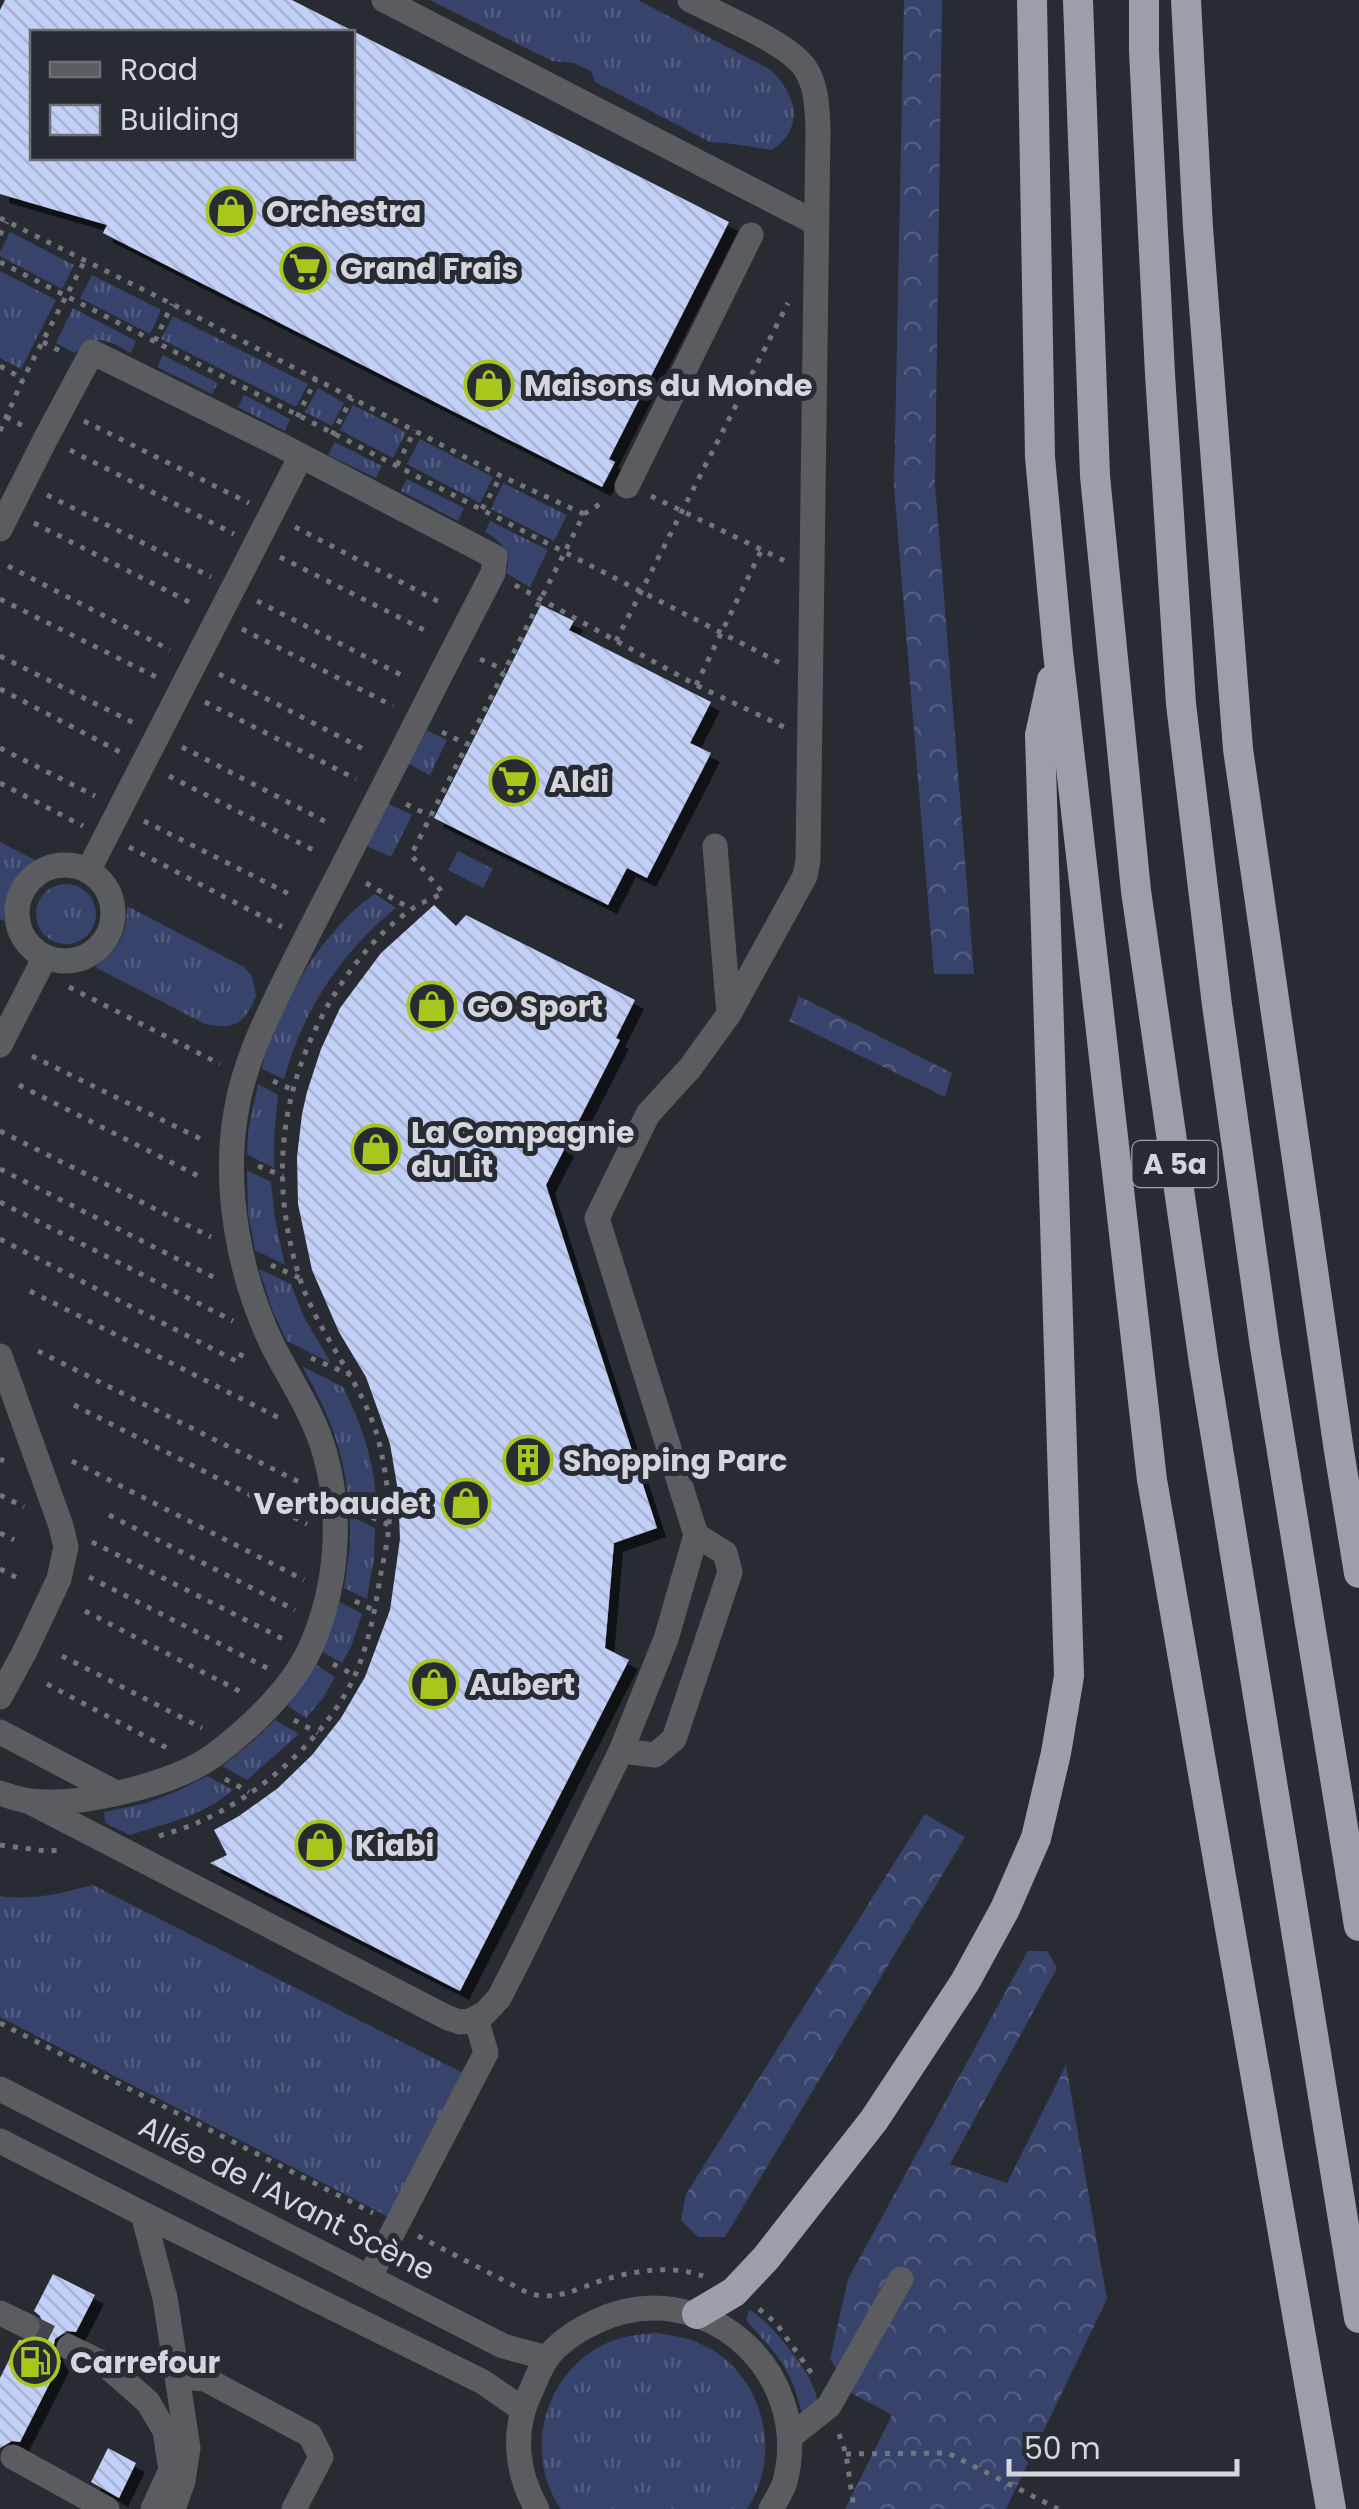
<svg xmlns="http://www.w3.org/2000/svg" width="1359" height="2509" font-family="Poppins,sans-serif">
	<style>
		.grass { fill: url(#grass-tufts) }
		.forest { fill: url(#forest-crowns) }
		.building { fill: url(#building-back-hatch); fill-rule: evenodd; filter: url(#shadow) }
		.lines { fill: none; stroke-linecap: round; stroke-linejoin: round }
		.minor-tunnel { stroke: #42454b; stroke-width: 25; stroke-dasharray: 25 12; stroke-linecap: butt }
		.path { stroke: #73757c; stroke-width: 5; stroke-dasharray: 5 8; stroke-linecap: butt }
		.minor { stroke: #5b5c60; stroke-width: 25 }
		.highway { stroke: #9c9fa9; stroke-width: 30 }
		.labels { text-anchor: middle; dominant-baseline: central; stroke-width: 10; stroke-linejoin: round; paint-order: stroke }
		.shield { fill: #282b32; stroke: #a1a3a8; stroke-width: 2.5 }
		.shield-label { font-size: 28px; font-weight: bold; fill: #d5d6db }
		.poi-label { font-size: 30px; font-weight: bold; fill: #d5d6db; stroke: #282b32; text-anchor: start }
		.street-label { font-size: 30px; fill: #d5d6db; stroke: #282b32 }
	</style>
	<defs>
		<pattern id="grass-tufts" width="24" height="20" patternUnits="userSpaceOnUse" patternTransform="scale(2.5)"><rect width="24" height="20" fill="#37436b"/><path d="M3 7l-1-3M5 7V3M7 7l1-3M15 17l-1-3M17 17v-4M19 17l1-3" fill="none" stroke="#535d80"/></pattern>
		<pattern id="forest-crowns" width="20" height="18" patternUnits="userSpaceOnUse" patternTransform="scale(2.5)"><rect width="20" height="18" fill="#37436b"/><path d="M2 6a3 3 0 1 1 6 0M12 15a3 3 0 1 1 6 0" fill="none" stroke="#535d80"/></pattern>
		<pattern id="building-back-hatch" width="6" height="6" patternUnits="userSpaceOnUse" patternTransform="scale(2.5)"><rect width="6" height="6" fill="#c2cff6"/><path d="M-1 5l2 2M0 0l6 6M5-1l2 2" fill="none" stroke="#a8b2d2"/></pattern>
		<filter id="shadow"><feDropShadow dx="9" dy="9" stdDeviation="0" flood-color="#0009"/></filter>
	</defs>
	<rect width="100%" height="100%" fill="#282b32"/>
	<g class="grass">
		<path d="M 430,0 L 638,0 L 771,70 C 797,96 805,127 772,150 L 726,143 L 710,142 L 595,82 L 591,71 L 574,63 L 552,61 Z"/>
		<polygon points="10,232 74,265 62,289 0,256 0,252"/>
		<polygon points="0,271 56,300 21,369 0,358"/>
		<polygon points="92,275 161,310 150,334 80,298"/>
		<path d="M 73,308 L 136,341 L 131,353 C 117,345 105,337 87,341 L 75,353 L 56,343 Z"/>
		<polygon points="173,316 308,384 296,407 161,339"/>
		<polygon points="163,355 218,383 212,394 157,367"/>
		<polygon points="318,388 344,403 332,426 305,412"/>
		<polygon points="244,395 290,419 285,431 238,407"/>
		<polygon points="353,405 406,432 393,458 340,430"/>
		<polygon points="420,439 493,477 480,503 407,464"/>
		<polygon points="335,442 382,466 376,478 328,455"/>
		<polygon points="407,479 464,508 458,521 401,491"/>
		<polygon points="503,483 567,515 554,541 491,509"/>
		<path d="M 490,521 L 548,550 L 530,587 L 506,573 C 513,555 502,541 485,532 Z"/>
		<polygon points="427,730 447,740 430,775 409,764"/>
		<polygon points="387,803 412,815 391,857 367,846"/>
		<path d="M 0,842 L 35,860 C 13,876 5,894 4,922 L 0,919 Z"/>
		<polygon points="458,851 493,869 483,888 448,870"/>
		<circle cx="66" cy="914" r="30"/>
		<path d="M 375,894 L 396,908 C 341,952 302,1012 284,1079 L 262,1069 C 272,1013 327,924 375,894 Z"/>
		<path d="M 127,906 L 244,967 L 252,976 L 256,996 C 245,1024 234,1030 205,1024 L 95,967 C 118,947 127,938 127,906 Z"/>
		<polygon points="258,1084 278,1095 274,1138 274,1168 247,1154 248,1132"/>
		<polygon points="247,1170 271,1182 275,1219 285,1265 255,1250 248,1213"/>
		<polygon points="259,1269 291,1284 304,1317 331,1363 287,1341 273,1312"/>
		<path d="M 302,1366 L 343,1387 C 362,1425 377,1468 376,1511 L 348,1498 C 343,1447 327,1410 302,1366 Z"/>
		<polygon points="350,1516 375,1528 374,1557 367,1599 344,1588 350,1546"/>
		<polygon points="340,1602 362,1614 351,1647 342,1663 321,1651"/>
		<polygon points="315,1664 335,1677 323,1698 306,1718 288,1706"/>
		<polygon points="275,1720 299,1734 247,1780 222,1766 253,1741"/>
		<path d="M 207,1776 L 233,1790 C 205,1815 164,1824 130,1835 L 105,1823 L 104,1812 L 147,1803 L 175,1792 Z"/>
		<path d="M 93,1885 L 465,2074 L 389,2217 L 0,2017 L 0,1896 C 32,1901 62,1893 93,1885 Z"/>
		<path d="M 749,2310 C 768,2318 812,2374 816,2395 C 818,2401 816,2405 814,2411 L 803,2414 C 798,2404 797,2392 792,2382 C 782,2357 763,2340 746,2320 Z"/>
		<path d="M 656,2333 C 671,2335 686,2337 701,2344 C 763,2372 784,2453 747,2509 L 561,2509 C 521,2452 546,2369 609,2342 C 624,2336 640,2334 656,2333 Z"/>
	</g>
	<g class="forest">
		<polygon points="904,0 942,0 935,484 974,974 934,974 894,487"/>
		<polygon points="799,996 952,1073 945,1097 789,1021"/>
		<polygon points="925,1814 965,1837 725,2237 698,2237 681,2220 686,2194"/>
		<polygon points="1028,1951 1047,1951 1057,1968 950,2164 1007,2183 1066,2065 1107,2299 1006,2509 845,2509 892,2415 853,2394 830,2359 848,2279"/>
	</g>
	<g class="building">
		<path d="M 5,0 L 292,0 L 729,222 L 609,459 L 615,462 L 602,487 L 103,233 L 107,225 L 0,194 L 0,10 ZM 32,32 L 352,32 L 352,158 L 32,158 Z"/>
		<polygon points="541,605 574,621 569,630 711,702 690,743 711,753 647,878 627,868 608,905 434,818"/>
		<polygon points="434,905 456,926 466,915 635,1000 616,1038 620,1040 546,1185 657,1528 614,1543 605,1648 629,1660 460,1991 210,1863 227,1855 214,1830 239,1816 278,1788 312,1755 341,1718 365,1677 390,1610 400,1539 398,1491 390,1444 366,1377 339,1332 312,1270 298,1204 297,1157 302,1114 307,1092 321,1049 340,1008 381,953"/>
		<polygon points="53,2274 95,2295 76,2332 67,2331 55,2339 53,2349 56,2357 61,2361 20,2442 12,2441 0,2448 0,2378 19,2340 29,2342 41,2334 43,2324 40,2316 34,2311"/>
		<polygon points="108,2448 136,2463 119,2498 91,2482"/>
	</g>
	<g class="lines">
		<polyline class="minor-tunnel" points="27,2326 69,2347"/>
		<g class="path">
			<path d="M 0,218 L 172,304 L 501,476 L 584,514 L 411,855 L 443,893 C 432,899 419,903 409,911 C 378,933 354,963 334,995 C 280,1084 268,1179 300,1279 C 319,1337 364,1383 379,1442 C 385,1468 390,1498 389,1525 C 388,1542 383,1561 380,1578 C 375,1610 369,1642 356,1673 C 329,1735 261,1795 199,1822 C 186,1828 171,1832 156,1837"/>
			<polyline points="0,235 7,222"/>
			<polyline points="0,262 784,665"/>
			<polyline points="155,341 172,304"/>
			<polyline points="43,342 62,352"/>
			<polyline points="0,366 23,379"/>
			<polyline points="6,417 25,427"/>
			<polyline points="297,417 316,379"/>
			<polyline points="84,421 249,503"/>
			<polyline points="0,431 23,379 85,260"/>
			<polyline points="332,435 352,398"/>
			<polyline points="70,450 234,534"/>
			<polyline points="397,465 415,430"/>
			<polyline points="47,495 211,577"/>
			<polyline points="651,496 785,561"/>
			<polyline points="482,509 501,476"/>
			<polyline points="584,514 606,500"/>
			<polyline points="34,523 193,604"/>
			<polyline points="295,527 445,605"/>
			<polyline points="280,557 430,633"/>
			<polyline points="8,566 170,650"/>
			<polyline points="515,585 696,685 784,727"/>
			<polyline points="0,599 156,677"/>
			<polyline points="257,601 407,678"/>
			<polyline points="242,629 393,706"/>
			<polyline points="616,641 788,303"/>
			<polyline points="0,656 136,724"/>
			<polyline points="480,659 505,670"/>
			<polyline points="219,674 369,752"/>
			<polyline points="696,685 761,551"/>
			<polyline points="0,689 122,753"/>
			<polyline points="205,702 356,779"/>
			<polyline points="442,732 466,744"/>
			<polyline points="182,747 332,825"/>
			<polyline points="0,748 95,796"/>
			<polyline points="169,776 319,853"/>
			<polyline points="0,783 83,826"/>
			<polyline points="406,804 430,816"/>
			<polyline points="144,821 295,897"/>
			<polyline points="129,847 282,927"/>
			<polyline points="366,883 411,909"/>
			<polyline points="69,987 220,1064"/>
			<polyline points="32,1056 207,1142"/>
			<polyline points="273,1081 293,1090"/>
			<polyline points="19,1085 204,1179"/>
			<polyline points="0,1131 211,1237"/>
			<polyline points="258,1166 283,1176"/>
			<polyline points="0,1169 219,1280"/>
			<polyline points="0,1202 233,1321"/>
			<polyline points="0,1239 238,1362 244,1349"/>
			<polyline points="271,1265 300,1278"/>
			<polyline points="30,1291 281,1419"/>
			<polyline points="38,1351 305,1485"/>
			<polyline points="311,1358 351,1375"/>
			<polyline points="74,1405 307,1524"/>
			<polyline points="0,1459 4,1461"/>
			<polyline points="72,1461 304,1580"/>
			<polyline points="0,1495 24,1507"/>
			<polyline points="360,1512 389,1525"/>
			<polyline points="109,1515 295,1610"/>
			<polyline points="0,1533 14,1540"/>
			<polyline points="92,1542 287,1641"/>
			<polyline points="0,1569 21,1580"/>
			<polyline points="89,1577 269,1669"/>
			<polyline points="355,1601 375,1611"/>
			<polyline points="85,1611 245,1694"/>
			<polyline points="62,1656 202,1728"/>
			<polyline points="333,1664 354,1675"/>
			<polyline points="47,1684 167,1748"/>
			<polyline points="294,1720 318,1733"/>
			<polyline points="225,1779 249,1792"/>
			<polyline points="0,1845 46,1851 62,1850"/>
			<polyline points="0,2023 373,2213"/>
			<path d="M 418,2236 L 530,2294 C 560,2300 573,2290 600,2281 C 632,2271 670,2264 703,2276"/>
			<polyline points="759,2309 776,2323 815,2378"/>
			<polyline points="839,2434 846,2454 854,2509"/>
			<polyline points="846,2454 948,2453 1058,2509"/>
		</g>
		<g class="minor">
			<polyline points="384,0 816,223"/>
			<polyline points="627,486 751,235"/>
			<path d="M 0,529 L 46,438 L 92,352 L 282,446 L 495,557 L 493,573 C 441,673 390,774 339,874 C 321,908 304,942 287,976 C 265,1021 244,1063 236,1112 C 223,1188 239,1275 272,1344 C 290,1380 314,1414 325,1454 C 343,1518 337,1589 310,1649 C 291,1690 248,1730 213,1756 C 172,1785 79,1807 29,1801 C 20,1800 9,1796 0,1793"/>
			<polyline points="715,846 729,1014"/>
			<circle cx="65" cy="913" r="48"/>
			<polyline points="88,871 301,456"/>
			<polyline points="0,1045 45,957"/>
			<polyline points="0,1356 61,1526 66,1547 59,1579 25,1651 0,1697"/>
			<polyline points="0,1732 116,1793"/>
			<polyline points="621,1751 655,1755 674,1739 730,1572 725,1553 696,1535"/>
			<path d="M 28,1801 L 448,2018 L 460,2022 L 470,2021 L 485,2013 L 499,1998 L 519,1959 L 621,1751 L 666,1639 L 696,1535 L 597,1218 L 648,1114 L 690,1068 L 729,1014 L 805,876 L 808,860 L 818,129 C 817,108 817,86 805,68 C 787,42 719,15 690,0"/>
			<polyline points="0,2089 503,2346 547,2358"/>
			<polyline points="0,2141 143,2214 483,2382 522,2409"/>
			<polyline points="143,2214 165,2298 188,2448 183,2481 173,2509"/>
			<polyline points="370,2276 486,2053 476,2018"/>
			<polyline points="0,2313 27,2326"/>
			<polyline points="69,2347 106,2365 148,2402 165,2431 171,2470 153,2509"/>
			<polyline points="178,2377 205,2379 310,2435 321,2457 294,2509"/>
			<polyline points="790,2437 829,2406 901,2279"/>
			<polyline points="13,2457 107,2509"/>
			<path d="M 537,2509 C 516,2473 512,2430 530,2393 C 535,2382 540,2368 547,2358 C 559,2342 578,2330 595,2322 C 701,2271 814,2369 785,2482 C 782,2491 776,2500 771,2509"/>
		</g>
		<g class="highway">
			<polyline points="1032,0 1040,457 1058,653 1152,1480 1331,2509"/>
			<polyline points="1078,0 1095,476 1136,891 1204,1363 1359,2318"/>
			<polyline points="1144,0 1144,51 1160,374 1181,704 1217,1005 1265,1347 1359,1926"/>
			<polyline points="1186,0 1198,228 1238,749 1339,1451 1359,1573"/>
			<polyline points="697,2314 734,2292 766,2258 874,2120 965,1982 1005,1909 1036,1838 1056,1753 1069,1676 1040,735 1052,680"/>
		</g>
	</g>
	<defs>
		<g id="shop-ring" transform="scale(2.5)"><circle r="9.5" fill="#282b32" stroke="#a8c71d" stroke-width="1.5"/><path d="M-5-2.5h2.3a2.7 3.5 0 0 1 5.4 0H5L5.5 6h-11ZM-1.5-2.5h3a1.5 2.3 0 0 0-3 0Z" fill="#a8c71d"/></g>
		<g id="supermarket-ring" transform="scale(2.5)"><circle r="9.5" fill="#282b32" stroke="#a8c71d" stroke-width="1.5"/><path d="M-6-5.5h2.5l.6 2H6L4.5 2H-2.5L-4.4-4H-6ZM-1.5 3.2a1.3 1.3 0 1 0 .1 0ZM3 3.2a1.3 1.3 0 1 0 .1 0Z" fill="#a8c71d"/></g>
		<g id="building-ring" transform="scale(2.5)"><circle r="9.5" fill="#282b32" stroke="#a8c71d" stroke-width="1.5"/><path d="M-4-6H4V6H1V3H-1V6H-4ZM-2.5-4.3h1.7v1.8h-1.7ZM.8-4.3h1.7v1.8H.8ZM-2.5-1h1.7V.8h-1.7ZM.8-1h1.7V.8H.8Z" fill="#a8c71d"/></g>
		<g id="fuel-ring" transform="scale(2.5)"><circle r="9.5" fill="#282b32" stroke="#a8c71d" stroke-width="1.5"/><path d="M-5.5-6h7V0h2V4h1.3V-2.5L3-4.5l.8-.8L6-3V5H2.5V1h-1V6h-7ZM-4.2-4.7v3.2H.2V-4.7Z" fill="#a8c71d"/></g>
	</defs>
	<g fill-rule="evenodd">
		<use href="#shop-ring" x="231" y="211"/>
		<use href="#supermarket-ring" x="305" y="268"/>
		<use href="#shop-ring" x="489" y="385"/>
		<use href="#supermarket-ring" x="514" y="781"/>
		<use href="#shop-ring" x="432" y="1006"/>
		<use href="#shop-ring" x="376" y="1149"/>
		<use href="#building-ring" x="528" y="1460"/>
		<use href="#shop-ring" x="466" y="1503"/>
		<use href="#shop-ring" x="434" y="1684"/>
		<use href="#shop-ring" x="320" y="1845"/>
		<use href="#fuel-ring" x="35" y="2362"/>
	</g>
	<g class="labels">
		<rect class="shield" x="1132.5" y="1141" width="85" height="46" rx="8"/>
		<g class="shield-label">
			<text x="1175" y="1164">A 5a</text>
		</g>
		<g class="poi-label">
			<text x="266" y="211">Orchestra</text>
			<text x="340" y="268">Grand Frais</text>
			<text x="524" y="385">Maisons du Monde</text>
			<text x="549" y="781">Aldi</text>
			<text x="467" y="1006">GO Sport</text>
			<text x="411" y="1132">La Compagnie<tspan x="411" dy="34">du Lit</tspan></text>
			<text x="563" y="1460">Shopping Parc</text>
			<text x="431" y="1503" text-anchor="end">Vertbaudet</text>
			<text x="469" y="1684">Aubert</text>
			<text x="355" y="1845">Kiabi</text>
			<text x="70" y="2362">Carrefour</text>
		</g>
		<g class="street-label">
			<text transform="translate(287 2198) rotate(27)">Allée de l'Avant Scène</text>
		</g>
	</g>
	<rect x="30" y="30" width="325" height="130" fill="#282b32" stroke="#6d6f76" stroke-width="2.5"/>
	<rect x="50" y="62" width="50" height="15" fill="#5b5c60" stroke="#6d6f76" stroke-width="2.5"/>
	<text x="120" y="80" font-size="30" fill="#d5d6db">Road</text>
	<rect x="50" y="105" width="50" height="30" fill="url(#building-back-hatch)" stroke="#6d6f76" stroke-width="2.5"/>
	<text x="120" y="130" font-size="30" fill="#d5d6db">Building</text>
	<path d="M1009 2459v15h228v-15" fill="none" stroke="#d5d6db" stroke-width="5"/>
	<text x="1024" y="2459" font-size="30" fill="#d5d6db" stroke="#282b32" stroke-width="8" paint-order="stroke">50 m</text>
</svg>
